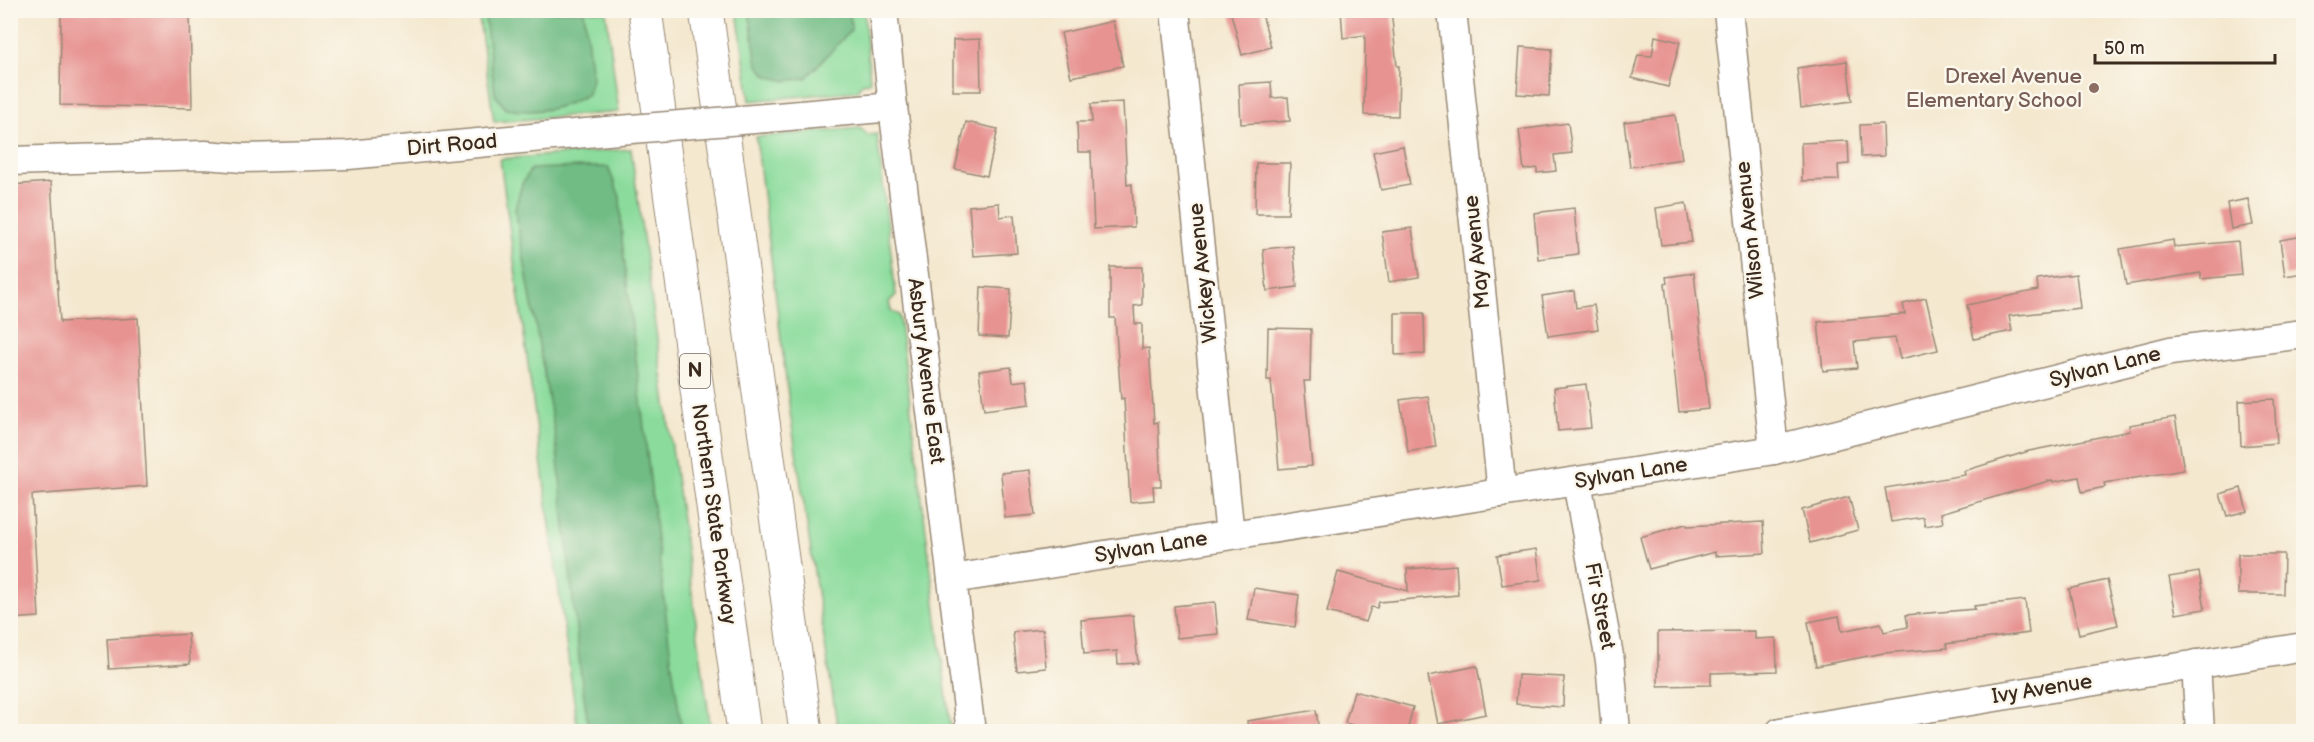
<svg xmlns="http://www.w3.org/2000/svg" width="2314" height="742" font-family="'Balsamiq Sans',sans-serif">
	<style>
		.green { fill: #8bdc9c; stroke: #63835d; stroke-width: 1.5 }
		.forest { fill: #70bc84; stroke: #567351; stroke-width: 1.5 }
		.building { fill: #e79391 }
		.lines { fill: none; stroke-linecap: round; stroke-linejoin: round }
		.minor-casing { stroke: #988976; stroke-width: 31 }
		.highway-casing { stroke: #988976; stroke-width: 35 }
		.minor { stroke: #fff; stroke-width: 28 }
		.highway { stroke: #fff; stroke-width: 33 }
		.minor-bridge-casing { stroke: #988976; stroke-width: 31; stroke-linecap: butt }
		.minor-bridge { stroke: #fff; stroke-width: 28 }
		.education-dot { fill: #8d6e63; stroke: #fbf7ec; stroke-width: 2 }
		.labels { text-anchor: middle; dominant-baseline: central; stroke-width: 5; stroke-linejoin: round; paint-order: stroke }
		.shield { fill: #fbf7ec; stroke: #75685c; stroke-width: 1.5 }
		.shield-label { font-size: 20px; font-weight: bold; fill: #3b2a1e }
		.education-label { font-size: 21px; fill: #785e54; stroke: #fbf7ec; text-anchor: end }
		.street-label { font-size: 21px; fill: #3b2a1e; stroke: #fbf7ec }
	</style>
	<rect width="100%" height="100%" fill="#fbf7ec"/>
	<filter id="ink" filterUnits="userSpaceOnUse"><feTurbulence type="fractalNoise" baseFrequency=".0167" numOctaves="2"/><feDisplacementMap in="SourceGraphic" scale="12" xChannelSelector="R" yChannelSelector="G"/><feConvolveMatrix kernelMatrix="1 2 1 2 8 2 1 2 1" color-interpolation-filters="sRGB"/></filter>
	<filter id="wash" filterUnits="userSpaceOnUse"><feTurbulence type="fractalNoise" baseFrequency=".008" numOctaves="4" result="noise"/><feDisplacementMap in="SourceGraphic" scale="24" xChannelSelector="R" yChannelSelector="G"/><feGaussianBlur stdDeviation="1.35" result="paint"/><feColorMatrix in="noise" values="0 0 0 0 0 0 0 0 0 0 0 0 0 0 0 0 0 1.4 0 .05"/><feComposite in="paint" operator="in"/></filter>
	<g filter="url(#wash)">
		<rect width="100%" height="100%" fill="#f4e8cf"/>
		<g class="green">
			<polygon points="478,11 606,11 619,112 494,122"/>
			<polygon points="737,11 864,11 870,82 862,83 857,91 750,101"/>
			<polygon points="860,128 868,135 877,134 896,295 889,302 891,311 899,315 951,731 838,731 790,412 756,137"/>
			<polygon points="631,149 711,731 578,731 500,159"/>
		</g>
		<g class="forest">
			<path d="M 484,11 L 584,11 L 592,78 L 588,94 C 563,109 535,114 506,109 L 495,95 Z"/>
			<polygon points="749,11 850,11 851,30 806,78 786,81 767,76 757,64"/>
			<polygon points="581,167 608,167 620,197 622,240 671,658 682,731 589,731 581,676 556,441 515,209 522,184 531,169"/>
		</g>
		<g id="blocks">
			<g class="building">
				<polygon points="1230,10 1261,10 1271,47 1242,55"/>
				<polygon points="1341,10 1391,10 1397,66 1399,66 1398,116 1364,115 1365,35 1343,38"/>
				<polygon points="61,12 190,12 192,108 60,105"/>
				<polygon points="1113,21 1123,66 1071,77 1061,33"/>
				<polygon points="1655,36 1680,42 1668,87 1632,78 1638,55 1652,56"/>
				<polygon points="980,39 981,91 953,91 953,40"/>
				<polygon points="1520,47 1552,49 1549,96 1517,94"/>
				<polygon points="1847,61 1852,101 1801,108 1797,68"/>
				<polygon points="1271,82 1272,98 1288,97 1290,121 1241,124 1239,84"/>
				<polygon points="1123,102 1127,185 1132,184 1134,227 1094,229 1091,152 1078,152 1077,122 1092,122 1091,104"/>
				<polygon points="1675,115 1682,159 1630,167 1624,122"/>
				<polygon points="966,122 998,129 987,176 955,169"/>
				<polygon points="1568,123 1572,153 1554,155 1556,171 1537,173 1537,168 1524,170 1519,130"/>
				<polygon points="1883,124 1884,156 1861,157 1860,125"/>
				<polygon points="1848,141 1849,164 1838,165 1839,180 1802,181 1801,143"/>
				<polygon points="1403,146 1410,185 1381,190 1373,152"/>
				<polygon points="1256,163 1290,163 1288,214 1255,214"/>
				<polygon points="51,182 60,322 138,318 147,486 32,495 39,617 10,619 10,185"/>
				<polygon points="2248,199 2253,225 2231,229 2227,203"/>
				<polygon points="999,203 1000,217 1014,215 1017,253 973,256 969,206"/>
				<polygon points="1686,203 1692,242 1661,245 1656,208"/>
				<polygon points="1574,208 1578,254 1538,259 1534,213"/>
				<polygon points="1412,228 1419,277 1389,282 1382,232"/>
				<polygon points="2304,236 2304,273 2285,276 2280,240"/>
				<polygon points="2173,240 2174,247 2238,241 2241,275 2201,279 2201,273 2126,285 2120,249"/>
				<polygon points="1293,246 1297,287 1267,291 1263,249"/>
				<polygon points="1110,267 1142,267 1142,305 1134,306 1135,324 1142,324 1142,349 1149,348 1154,423 1158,422 1161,486 1153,486 1154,500 1130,502 1124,398 1121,399 1115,318 1110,318"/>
				<polygon points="1694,273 1709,409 1679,412 1665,284 1667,283 1666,277"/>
				<polygon points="2076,274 2080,308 2009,316 2012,331 1974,339 1967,305 2038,290 2037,279"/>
				<polygon points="981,287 1011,289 1008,338 979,336"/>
				<polygon points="1574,291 1576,308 1594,305 1598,329 1548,336 1542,296"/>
				<polygon points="1926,298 1938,350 1900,359 1895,338 1854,342 1857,368 1823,371 1818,322 1905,314 1903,304"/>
				<polygon points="1395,313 1424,313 1425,354 1395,355"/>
				<polygon points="1268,328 1311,329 1310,381 1304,381 1312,466 1279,469 1271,380 1267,380"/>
				<polygon points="1011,367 1013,382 1027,380 1030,404 984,410 979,371"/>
				<polygon points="1586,384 1591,428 1558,431 1554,388"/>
				<polygon points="1428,396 1436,447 1408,452 1400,400"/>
				<polygon points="2274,399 2277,443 2241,446 2239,401"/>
				<polygon points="2175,417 2184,470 2104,483 2105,487 2082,492 2079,477 2053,482 2052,480 1941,513 1943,523 1925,526 1923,517 1891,522 1885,488 1965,475 1964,471 2029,451 2130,431 2129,425"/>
				<polygon points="1030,470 1035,515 1005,518 1001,473"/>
				<polygon points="2241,488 2247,511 2227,516 2220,494"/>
				<polygon points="1849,497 1858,530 1810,543 1802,510"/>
				<polygon points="1763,522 1765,553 1715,556 1715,552 1649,569 1640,537 1686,524 1687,526"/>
				<polygon points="1536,549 1541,580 1502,585 1497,555"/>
				<polygon points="2238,554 2284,554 2283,594 2238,594"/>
				<polygon points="1456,565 1458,595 1379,602 1377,608 1371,607 1366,622 1327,612 1338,572 1408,591 1407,569"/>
				<polygon points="2199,572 2205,609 2176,614 2169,577"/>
				<polygon points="2107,580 2118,625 2079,634 2069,589"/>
				<polygon points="1254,588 1299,595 1295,627 1248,620"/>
				<polygon points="2025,600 2029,633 1946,644 1947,648 1884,653 1816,666 1808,622 1839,616 1842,631 1881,623 1884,632 1908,627 1906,615 1975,609 1974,606"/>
				<polygon points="1215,602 1218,634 1177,638 1174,606"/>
				<polygon points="1133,615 1138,663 1118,664 1117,651 1084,654 1081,620"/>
				<polygon points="1043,629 1046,668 1017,671 1013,632"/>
				<polygon points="1755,631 1755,639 1776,638 1777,671 1711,673 1711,685 1658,686 1658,632"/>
				<polygon points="188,634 190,664 109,669 107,639"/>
				<polygon points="1477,666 1486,714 1438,724 1428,676"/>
				<polygon points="1518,675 1564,677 1563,707 1516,704"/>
				<polygon points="1354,691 1413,707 1407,732 1379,732 1345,723"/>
				<polygon points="1316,710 1319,732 1248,732 1247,721"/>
			</g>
		</g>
	</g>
	<g filter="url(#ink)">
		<use href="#blocks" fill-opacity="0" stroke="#988976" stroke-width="1.5"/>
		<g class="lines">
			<g class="minor-casing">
				<g id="minor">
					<polyline points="883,10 893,107 971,732"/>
					<polyline points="1175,10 1230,535"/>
					<polyline points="1452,10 1502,493"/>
					<polyline points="1728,10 1774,450"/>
					<polyline points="766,118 893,107"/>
					<polyline points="10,161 205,155 243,158 348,155 607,131"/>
					<polyline points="1577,482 1610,661 1616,732"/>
					<polyline points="952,579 1774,450 2170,351 2304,334"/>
					<polyline points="2196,664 2200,732"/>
					<polyline points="1780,732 2304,647"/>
				</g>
			</g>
			<g class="highway-casing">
				<g id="highway">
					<polyline points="645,10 744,732"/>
					<polyline points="706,10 806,732"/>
				</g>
			</g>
			<use href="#minor" class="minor"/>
			<use href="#highway" class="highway"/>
			<g class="minor-bridge-casing">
				<polyline id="minor-bridge" points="607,131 766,118"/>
			</g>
			<use href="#minor-bridge" class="minor-bridge"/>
		</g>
	</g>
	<circle class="education-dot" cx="2094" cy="88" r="6"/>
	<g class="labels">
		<rect class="shield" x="680" y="354" width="30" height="34" rx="4.5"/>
		<g class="shield-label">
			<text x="695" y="371">N</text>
		</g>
		<g class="education-label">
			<text x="2082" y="76">Drexel Avenue<tspan x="2082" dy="24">Elementary School</tspan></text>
		</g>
		<g class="street-label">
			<text transform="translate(452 145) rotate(-5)">Dirt Road</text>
			<text transform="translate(1750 230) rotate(-96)">Wilson Avenue</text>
			<text transform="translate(1477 252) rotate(-96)">May Avenue</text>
			<text transform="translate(1203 273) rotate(-96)">Wickey Avenue</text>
			<text transform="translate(2105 367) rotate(-14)">Sylvan Lane</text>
			<text transform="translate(926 371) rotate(83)">Asbury Avenue East</text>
			<text transform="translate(1631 473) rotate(-9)">Sylvan Lane</text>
			<text transform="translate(714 514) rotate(82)">Northern State Parkway</text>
			<text transform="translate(1151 547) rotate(-9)">Sylvan Lane</text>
			<text transform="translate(1600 606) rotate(79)">Fir Street</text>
			<text transform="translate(2042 689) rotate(-9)">Ivy Avenue</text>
		</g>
	</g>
	<rect width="2314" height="742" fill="none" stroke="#fbf7ec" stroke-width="36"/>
	<path d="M2095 54v9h180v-9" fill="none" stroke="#3b2a1e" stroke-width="3"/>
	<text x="2104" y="54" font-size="18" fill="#3b2a1e" stroke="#fbf7ec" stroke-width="4.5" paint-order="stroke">50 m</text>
</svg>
